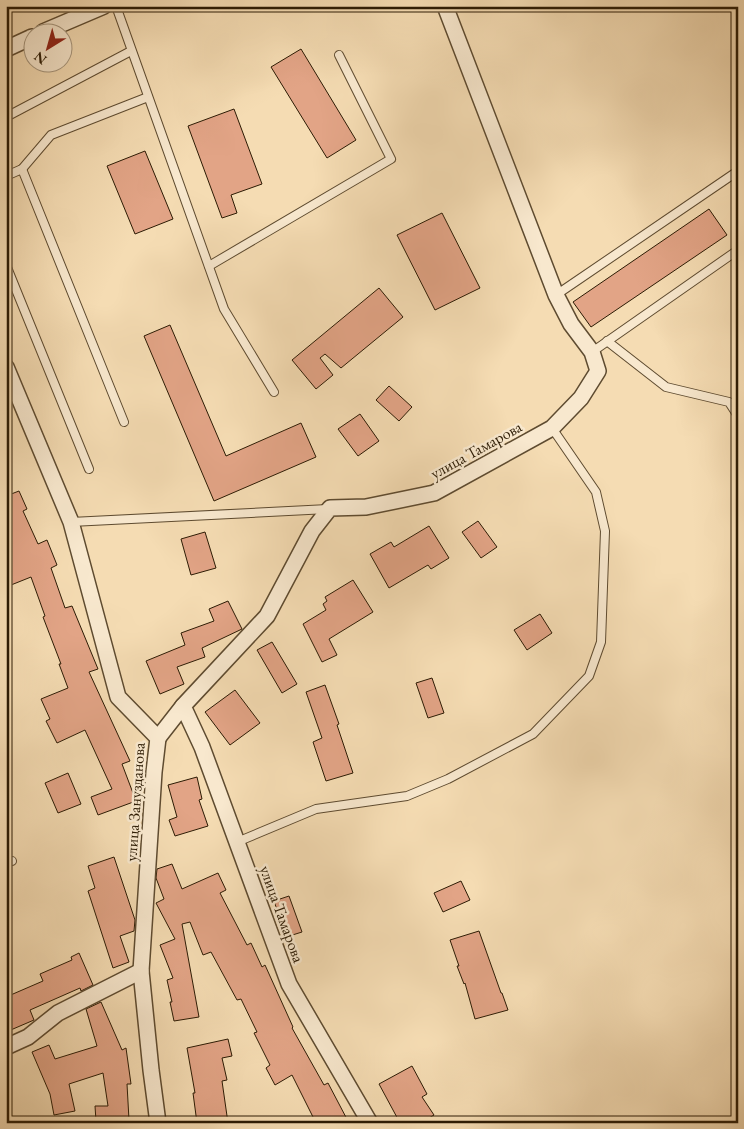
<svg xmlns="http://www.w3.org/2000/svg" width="744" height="1129" font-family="'EB Garamond',serif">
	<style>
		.building { fill: #e2a486; stroke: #2c1b04 }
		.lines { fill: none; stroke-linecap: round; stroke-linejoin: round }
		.service-casing { stroke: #5e4b30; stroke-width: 10 }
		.minor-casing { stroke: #5e4b30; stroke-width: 18 }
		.service { stroke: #f8e8ce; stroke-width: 8 }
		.minor { stroke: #f8e8ce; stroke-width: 15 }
		.labels { text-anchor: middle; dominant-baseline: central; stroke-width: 5; stroke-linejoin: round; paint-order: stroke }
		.street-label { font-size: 16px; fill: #2c1b04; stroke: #f8e8ce }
	</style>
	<rect width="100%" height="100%" fill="#f5dcb3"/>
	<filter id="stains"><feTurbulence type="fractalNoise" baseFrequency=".004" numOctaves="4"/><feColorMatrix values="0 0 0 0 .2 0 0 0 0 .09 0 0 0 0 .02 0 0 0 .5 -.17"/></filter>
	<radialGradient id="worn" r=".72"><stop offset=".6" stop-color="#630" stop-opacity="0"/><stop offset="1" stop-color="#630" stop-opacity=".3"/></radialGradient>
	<g class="building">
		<polygon points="301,49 356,140 327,158 271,67"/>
		<polygon points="234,109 262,184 231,195 237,213 222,218 188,126"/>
		<polygon points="145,151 173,219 135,234 107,166"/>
		<polygon points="709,209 727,235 591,327 573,302"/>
		<polygon points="442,213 480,288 435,310 397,235"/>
		<polygon points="379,288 403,317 341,368 325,354 320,358 333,375 316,389 292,360"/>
		<polygon points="170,325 226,456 301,423 316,457 214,501 144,336"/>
		<polygon points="389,386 412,407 399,421 376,400"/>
		<polygon points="360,414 379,441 358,456 338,429"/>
		<polygon points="19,491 27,509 23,511 38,544 47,540 57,565 51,568 65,608 72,606 98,669 89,672 130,761 122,764 136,801 98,815 91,797 112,789 85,730 57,743 46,721 50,719 41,699 68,688 59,664 61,664 43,617 45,616 31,577 11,585 6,574 6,496"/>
		<polygon points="478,521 497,547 481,558 462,532"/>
		<polygon points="429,526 449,558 431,569 428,565 389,588 370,554 391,542 394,547"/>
		<polygon points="205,532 216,568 191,575 181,539"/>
		<polygon points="353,580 373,612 329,639 337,655 322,662 303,624 326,610 323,604 327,601 325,597"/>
		<polygon points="228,601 242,629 202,648 205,657 177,667 184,684 160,694 146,661 185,645 181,633 214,621 209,609"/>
		<polygon points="540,614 552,633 527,650 514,630"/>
		<polygon points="272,642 297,684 282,693 257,650"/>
		<polygon points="432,678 444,713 428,718 416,683"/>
		<polygon points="325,685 339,724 337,725 353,773 326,781 313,742 322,738 306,692"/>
		<polygon points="235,690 260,723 230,745 205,712"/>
		<polygon points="68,773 81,804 58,813 45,783"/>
		<polygon points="197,777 202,799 199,800 208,826 175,836 169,820 177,817 168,785"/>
		<polygon points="114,857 135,920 134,931 120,936 129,962 113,968 88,891 95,888 88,866"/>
		<polygon points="172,864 182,889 218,873 226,890 220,893 247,945 251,943 262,967 265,965 293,1027 292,1028 324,1085 328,1083 349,1123 316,1123 292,1075 275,1085 266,1068 270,1065 254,1033 257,1032 241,999 237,1000 211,952 203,955 190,922 182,924 199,1017 174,1021 170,1002 172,1002 167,980 173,978 160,945 175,939 156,903 164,899 156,878 157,869"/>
		<polygon points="461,881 470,900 443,912 434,893"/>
		<polygon points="289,896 302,932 286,937 274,901"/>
		<polygon points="479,931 501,993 502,993 508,1010 475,1019 465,983 464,984 457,966 459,966 450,940"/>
		<polygon points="79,953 93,985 81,991 80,988 30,1010 34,1020 6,1032 6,997 43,981 40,974 72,960 71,957"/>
		<polygon points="101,1002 122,1050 126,1048 131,1084 127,1084 129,1120 96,1121 95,1106 108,1106 103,1073 69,1084 75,1111 54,1115 50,1094 32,1052 49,1045 55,1059 97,1046 86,1009"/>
		<polygon points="228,1039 232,1056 222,1058 227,1080 222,1081 228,1123 197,1123 193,1093 195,1093 187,1048"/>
		<polygon points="412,1066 427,1094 422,1097 434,1115 421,1123 400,1123 379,1084"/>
	</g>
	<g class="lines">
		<g class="service-casing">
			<g id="service">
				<polyline points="116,6 224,309 274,392"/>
				<polyline points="6,117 131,51"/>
				<polyline points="22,169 124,422"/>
				<polyline points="6,176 22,169 51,135 148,97"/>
				<polyline points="6,265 89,469"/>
				<polyline points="209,266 391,159 339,55"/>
				<polyline points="556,295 738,171"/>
				<polyline points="607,341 666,387 729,402 738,416"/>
				<polyline points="592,352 738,250"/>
				<polyline points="71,522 328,509"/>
				<polyline points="237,842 316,809 407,796 448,779 533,734 589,676 601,642 605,531 596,492 552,428"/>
				<polyline points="6,862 12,861"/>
			</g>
		</g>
		<g class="minor-casing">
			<g id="minor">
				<polyline points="43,32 104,6"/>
				<polyline points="6,49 32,37"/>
				<polyline points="6,367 71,522 118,697 158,738 154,772 141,971 151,1070 158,1123"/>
				<polyline points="158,738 183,706"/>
				<polyline points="6,1047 28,1037 58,1013 141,971"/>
				<polyline points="370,1123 289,984 202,747 183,706 267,616 312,531 330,508 366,507 434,493 552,428 581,398 598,371 592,352 571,324 556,295 445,6"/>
			</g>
		</g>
		<use href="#service" class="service"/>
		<use href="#minor" class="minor"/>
	</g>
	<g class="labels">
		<g class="street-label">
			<text transform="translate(476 450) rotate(-29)">улица Тамарова</text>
			<text transform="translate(135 802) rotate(-86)">улица Занузданова</text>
			<text transform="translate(282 914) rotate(70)">улица Тамарова</text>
		</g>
	</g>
	<rect width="744" height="1129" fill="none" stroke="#f5dcb3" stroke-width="25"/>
	<rect x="8" y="8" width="729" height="1114" fill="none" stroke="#2c1b04" stroke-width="2.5"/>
	<rect x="12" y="12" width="719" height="1104" fill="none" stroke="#2c1b04"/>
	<g transform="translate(48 48) rotate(217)"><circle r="24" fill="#f8e8ce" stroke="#a6967d"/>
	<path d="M0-4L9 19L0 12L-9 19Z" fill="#8f2418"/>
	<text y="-8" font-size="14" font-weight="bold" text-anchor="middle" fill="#2c1b04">N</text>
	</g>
	<rect width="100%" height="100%" filter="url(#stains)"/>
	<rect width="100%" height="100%" fill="url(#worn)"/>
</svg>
